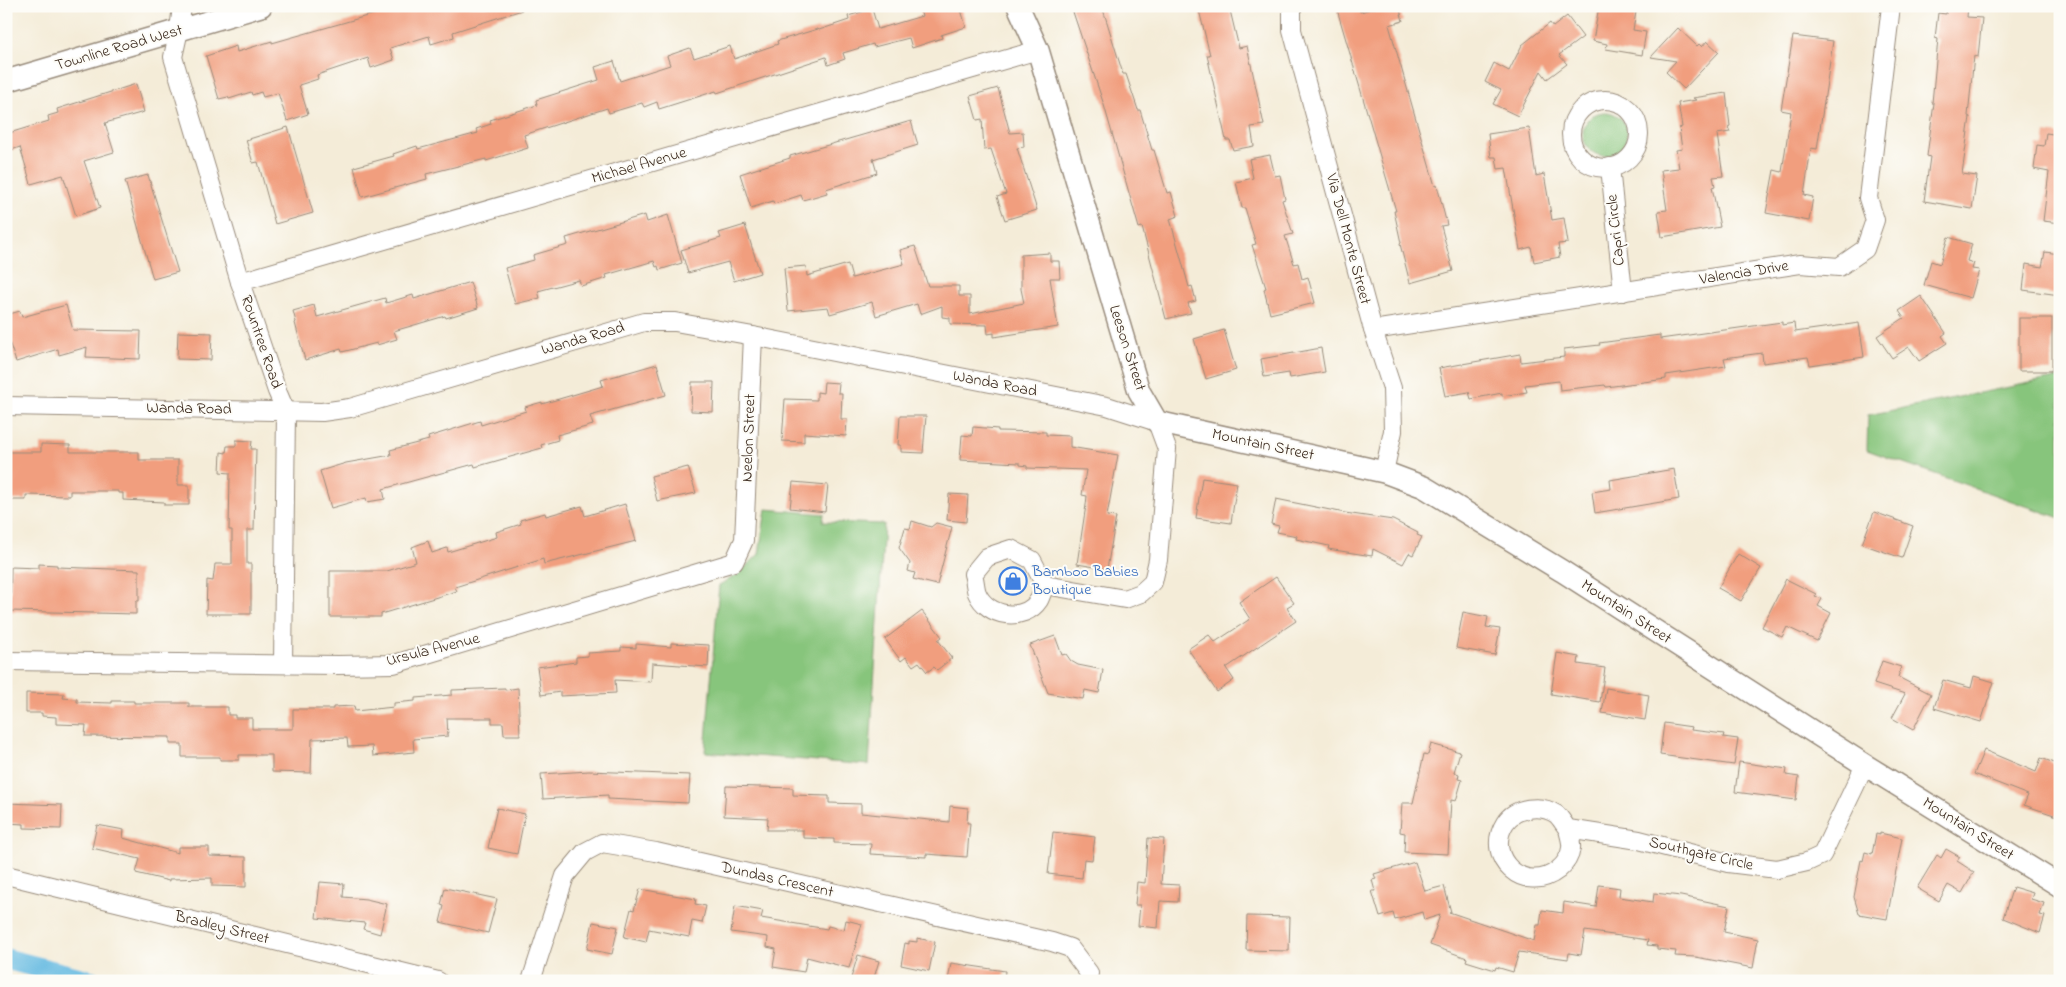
<svg xmlns="http://www.w3.org/2000/svg" width="2066" height="987" font-family="'Indie Flower',sans-serif">
	<style>
		.green { fill: #87c57c; stroke: #61784d }
		.lines { fill: none; stroke-linecap: round; stroke-linejoin: round }
		.canal { stroke: #65bae1; stroke-width: 21 }
		.building { fill: #f19e7e }
		.minor-casing { stroke: #988b7b; stroke-width: 20 }
		.tertiary-casing { stroke: #988b7b; stroke-width: 24 }
		.minor { stroke: #fff; stroke-width: 18 }
		.tertiary { stroke: #fff; stroke-width: 21 }
		.labels { text-anchor: middle; dominant-baseline: central; stroke-width: 4; stroke-linejoin: round; paint-order: stroke }
		.street-label { font-size: 16px; fill: #3b2a1e; stroke: #fdfcf7 }
		.shop-label { font-size: 16px; fill: #366cbe; stroke: #fdfcf7; text-anchor: start }
	</style>
	<rect width="100%" height="100%" fill="#fdfcf7"/>
	<filter id="ink" filterUnits="userSpaceOnUse"><feTurbulence type="fractalNoise" baseFrequency=".02" numOctaves="2"/><feDisplacementMap in="SourceGraphic" scale="10" xChannelSelector="R" yChannelSelector="G"/><feConvolveMatrix kernelMatrix="1 2 1 2 8 2 1 2 1" color-interpolation-filters="sRGB"/></filter>
	<filter id="wash" filterUnits="userSpaceOnUse"><feTurbulence type="fractalNoise" baseFrequency=".0096" numOctaves="4" result="noise"/><feDisplacementMap in="SourceGraphic" scale="20" xChannelSelector="R" yChannelSelector="G"/><feGaussianBlur stdDeviation="1.12" result="paint"/><feColorMatrix in="noise" values="0 0 0 0 0 0 0 0 0 0 0 0 0 0 0 0 0 1.4 0 .05"/><feComposite in="paint" operator="in"/></filter>
	<g filter="url(#wash)">
		<rect width="100%" height="100%" fill="#f4ecd8"/>
		<g class="green">
			<circle cx="1605" cy="134" r="22"/>
			<polygon points="2060,377 2060,518 1867,450 1868,415"/>
			<polygon points="766,509 824,514 823,522 884,524 869,765 705,752 719,585 737,575 759,554"/>
		</g>
		<g class="lines">
			<polyline class="canal" points="6,959 92,981"/>
		</g>
		<g id="blocks">
			<g class="building">
				<polygon points="402,6 522,6 522,10 453,32 454,37 431,44 429,36 390,48 394,60 371,68 368,58 317,75 318,79 299,85 308,114 287,121 278,93 263,97 261,92 252,95 251,92 229,99 228,97 219,99 206,56 236,46 237,52 272,41 272,43"/>
				<polygon points="918,6 960,6 966,27 941,35 942,38 912,48 909,38 874,47 873,44 843,53 845,59 828,65 826,57 717,93 716,91 659,109 657,102 644,107 642,103 609,113 607,108 524,135 528,148 486,161 486,159 426,174 427,179 362,197 354,167 394,156 393,154 417,146 418,149 478,133 476,129 491,124 490,120 537,105 536,100 599,80 595,67 614,61 620,81 670,65 667,56 690,48 694,58 730,46 734,59 778,44 777,41 818,29 819,30 849,20 848,16 872,9 878,29 922,16"/>
				<polygon points="1071,6 1102,6 1123,74 1126,74 1138,110 1140,110 1152,150 1154,150 1167,193 1171,192 1178,216 1170,219 1189,287 1192,286 1196,301 1188,303 1191,313 1166,319 1142,227 1139,228 1104,105"/>
				<polygon points="1198,6 1229,6 1239,48 1247,46 1264,125 1251,127 1254,146 1233,150 1230,140 1226,140 1207,55 1210,55"/>
				<polygon points="1336,6 1359,6 1360,12 1382,6 1399,6 1403,21 1389,25 1435,186 1437,185 1447,225 1441,226 1453,271 1410,283 1400,244 1401,243 1394,211 1396,211"/>
				<polygon points="1599,6 1636,12 1633,30 1646,32 1642,55 1606,49 1607,44 1593,41"/>
				<polygon points="1947,6 1968,6 1967,17 1982,18 1978,57 1974,56 1968,116 1970,117 1962,174 1977,176 1972,209 1924,201 1930,157 1927,156 1934,103 1932,103 1938,39 1935,38 1938,13 1946,14"/>
				<polygon points="1567,16 1583,37 1559,55 1567,64 1547,79 1541,71 1518,116 1493,104 1501,90 1485,82 1494,63 1509,71 1522,45 1550,23 1553,27"/>
				<polygon points="1678,28 1697,46 1699,44 1702,47 1707,41 1719,52 1684,89 1666,72 1676,61 1651,57"/>
				<polygon points="1793,36 1833,41 1817,149 1811,148 1804,195 1813,197 1809,221 1766,213 1774,170 1782,172 1791,112 1781,110"/>
				<polygon points="136,84 144,112 105,123 114,152 84,161 100,208 76,216 63,175 31,184 20,147 6,152 6,134 49,121 48,116 58,113 57,109"/>
				<polygon points="998,88 1010,133 1023,132 1024,147 1017,148 1037,210 1005,220 997,197 1006,194 991,149 984,150 982,119 977,120 970,96"/>
				<polygon points="1726,93 1730,126 1728,127 1730,132 1717,134 1723,176 1713,177 1715,186 1712,187 1720,227 1662,237 1658,211 1667,210 1661,170 1679,168 1676,150 1682,149 1679,128 1682,127 1678,103 1696,100 1693,98"/>
				<polygon points="911,121 918,145 873,159 877,173 826,189 827,193 803,200 801,195 774,204 773,201 751,208 740,174 790,158 790,156"/>
				<polygon points="288,127 313,213 275,224 258,162 253,163 246,140"/>
				<polygon points="1529,128 1536,176 1544,174 1552,220 1564,218 1568,243 1558,244 1560,257 1534,262 1531,247 1520,250 1506,168 1498,169 1496,157 1491,157 1488,134"/>
				<polygon points="2046,133 2060,135 2060,223 2043,221 2049,172 2034,169 2037,145 2044,146"/>
				<polygon points="1270,155 1275,176 1280,175 1285,199 1282,200 1293,234 1285,236 1294,264 1298,263 1302,279 1308,277 1315,303 1270,314 1264,289 1266,288 1252,245 1256,244 1245,208 1242,208 1236,182 1253,178 1249,159"/>
				<polygon points="148,175 178,272 153,279 125,181"/>
				<polygon points="645,215 647,222 668,215 682,263 659,270 658,266 656,267 654,261 606,275 607,278 581,286 579,280 538,291 540,298 515,304 505,268 534,260 533,255 568,245 566,238"/>
				<polygon points="745,225 760,273 734,281 728,262 688,273 681,250 721,238 719,233"/>
				<polygon points="1948,237 1972,244 1967,261 1974,263 1972,269 1979,270 1971,298 1924,285 1931,261 1940,264"/>
				<polygon points="915,246 928,286 959,286 959,296 970,296 970,314 1024,303 1021,289 1021,255 1050,253 1050,261 1059,261 1060,278 1050,278 1058,327 994,337 994,333 988,334 987,325 950,324 950,318 942,317 942,306 920,314 917,304 876,316 872,302 830,314 828,307 788,311 784,268 806,266 807,276 848,264 852,278 904,264 900,250"/>
				<polygon points="2045,252 2060,254 2060,295 2023,290 2026,264 2042,267"/>
				<polygon points="470,282 478,308 446,318 445,316 394,331 397,339 377,345 377,343 342,352 341,349 305,360 295,323 296,322 293,311 314,305 317,317 385,298 386,303 413,295 414,299"/>
				<polygon points="1921,296 1946,333 1942,336 1947,343 1919,361 1909,347 1892,358 1877,336 1904,318 1899,311"/>
				<polygon points="66,305 73,330 141,331 140,359 86,357 87,347 59,355 58,349 16,362 6,333 6,315 20,311 22,317"/>
				<rect x="2019" y="318" width="33" height="53"/>
				<polygon points="1782,322 1782,325 1794,323 1795,332 1859,323 1864,357 1810,365 1808,357 1763,363 1762,353 1724,358 1726,366 1666,375 1666,379 1606,387 1605,385 1560,390 1559,381 1525,385 1527,392 1502,396 1502,393 1471,399 1469,392 1445,396 1439,368 1520,354 1521,362 1564,357 1564,349 1600,345 1599,343 1660,335 1660,339"/>
				<polygon points="1224,330 1236,370 1206,379 1194,339"/>
				<polygon points="178,332 212,333 211,360 177,359"/>
				<polygon points="1321,348 1325,372 1290,378 1289,373 1264,377 1261,359"/>
				<polygon points="657,364 666,395 590,416 593,425 557,435 558,440 541,445 542,448 475,467 474,464 383,489 385,499 367,502 366,498 331,508 320,471 346,463 391,455 390,450 429,440 428,437 480,421 481,425 526,411 525,407 542,402 542,404 603,386 601,380"/>
				<polygon points="692,382 714,382 713,412 691,411"/>
				<polygon points="824,382 839,383 838,393 842,393 841,419 847,419 846,436 804,433 804,442 782,441 785,399 817,400 817,392 823,393"/>
				<polygon points="900,416 926,416 923,453 901,452 901,445 898,445"/>
				<polygon points="973,427 998,429 998,431 1046,432 1046,435 1070,436 1070,447 1118,455 1107,516 1116,517 1107,569 1077,564 1086,505 1087,496 1082,495 1086,470 1027,468 1027,466 1020,465 1020,463 960,460 962,435 972,436"/>
				<polygon points="236,440 252,441 251,449 256,449 254,530 247,530 247,564 251,564 251,614 206,614 207,580 213,581 215,564 232,564 232,530 229,530 230,473 220,472 221,452 226,453 227,446 236,446"/>
				<polygon points="41,444 70,445 70,452 139,452 139,460 178,460 178,485 189,485 189,505 164,505 164,502 123,500 123,493 118,493 118,491 70,491 70,496 26,495 26,500 6,500 6,452 41,452"/>
				<polygon points="688,467 696,493 657,501 651,476"/>
				<polygon points="1674,469 1679,499 1595,513 1592,492 1611,489 1610,480"/>
				<polygon points="1202,478 1237,483 1231,523 1196,518"/>
				<polygon points="793,482 828,485 825,512 790,508"/>
				<polygon points="949,494 968,495 966,522 947,520"/>
				<polygon points="1276,499 1345,513 1393,520 1418,533 1417,535 1422,537 1413,555 1409,553 1403,564 1373,549 1372,556 1328,549 1329,546 1296,539 1297,536 1277,532 1279,526 1271,524"/>
				<polygon points="625,504 636,541 544,564 543,559 455,587 457,591 381,614 381,617 330,617 330,571 387,571 416,562 412,547 428,541 432,553 447,548 448,552 497,537 496,532 521,524 520,520 545,513 546,516 582,506 585,516"/>
				<polygon points="1874,512 1913,526 1902,558 1862,544"/>
				<polygon points="912,521 931,527 936,523 952,527 937,585 913,579 915,573 908,571 910,563 899,548 905,528 910,529"/>
				<polygon points="1738,554 1761,568 1741,601 1718,588"/>
				<polygon points="39,564 57,565 57,567 139,570 139,601 136,601 136,614 10,611 11,567 39,568"/>
				<polygon points="1276,577 1294,603 1287,607 1296,621 1226,668 1234,680 1217,692 1188,649 1209,635 1215,642 1250,619 1239,602"/>
				<polygon points="1786,579 1816,594 1815,596 1822,599 1818,606 1831,613 1817,641 1787,627 1782,637 1762,627"/>
				<polygon points="922,611 942,637 938,640 952,658 937,670 934,667 927,672 919,662 913,666 906,657 901,661 885,639"/>
				<polygon points="1463,612 1488,617 1486,627 1500,629 1495,655 1456,648"/>
				<polygon points="1055,636 1062,655 1066,654 1071,661 1078,665 1103,670 1099,693 1085,690 1083,699 1048,693 1030,645"/>
				<polygon points="671,643 709,645 708,667 652,663 651,682 615,680 616,693 560,696 560,692 541,695 537,667 576,662 576,657 588,656 588,653 621,651 621,647 636,648 636,644 671,647"/>
				<polygon points="1557,653 1579,657 1578,664 1605,668 1600,702 1551,694"/>
				<polygon points="1882,661 1901,667 1898,677 1931,694 1913,730 1892,718 1905,694 1874,684"/>
				<polygon points="1974,676 1994,682 1981,722 1934,708 1943,680 1971,688"/>
				<polygon points="505,688 505,690 518,688 520,735 504,735 503,723 492,723 492,718 447,718 448,736 413,739 414,752 373,756 372,746 348,747 347,738 312,739 311,773 272,772 272,755 239,755 239,760 220,760 220,757 182,757 182,744 170,744 170,737 85,736 86,725 56,724 56,717 42,716 42,713 26,713 26,693 64,694 63,698 77,699 77,702 112,703 112,701 134,701 134,703 189,703 189,707 228,707 228,715 235,715 235,718 252,718 252,729 293,729 293,709 333,709 333,707 354,706 355,711 394,707 394,703 415,701 415,698 452,695 452,690"/>
				<polygon points="1606,688 1649,695 1645,720 1602,713"/>
				<polygon points="1664,723 1692,727 1691,730 1724,734 1723,737 1738,739 1734,765 1660,755"/>
				<polygon points="1431,744 1460,752 1454,772 1459,774 1458,779 1462,780 1456,801 1451,800 1448,854 1404,852 1405,833 1400,832 1402,803 1413,803 1424,754 1428,755"/>
				<polygon points="1984,750 2036,772 2041,758 2060,765 2060,817 2024,805 2028,795 1974,774"/>
				<polygon points="1739,762 1787,769 1786,775 1799,777 1796,800 1735,792"/>
				<polygon points="589,771 690,775 688,803 608,799 608,795 543,799 541,774"/>
				<polygon points="726,786 793,788 793,795 829,796 829,803 861,804 861,813 949,822 950,806 968,808 967,823 970,823 967,857 926,854 926,857 870,854 871,844 834,843 834,839 803,838 803,830 767,830 768,818 724,816"/>
				<polygon points="6,803 62,805 61,829 24,828 24,824 6,823"/>
				<polygon points="497,808 525,814 517,854 488,848"/>
				<polygon points="97,825 124,830 123,838 178,853 178,847 209,847 209,856 246,857 246,887 212,886 212,878 169,879 169,881 136,873 140,859 92,848"/>
				<polygon points="1053,832 1095,837 1092,860 1084,859 1082,878 1048,874"/>
				<polygon points="1880,833 1902,838 1887,919 1859,914 1854,897 1861,860 1863,861 1865,852 1872,854 1876,834 1880,835"/>
				<polygon points="1148,838 1164,839 1161,884 1179,885 1178,902 1160,901 1158,928 1138,926 1140,905 1135,905 1137,882 1145,883"/>
				<polygon points="1946,849 1960,857 1957,861 1974,872 1962,893 1948,885 1939,901 1917,888 1937,855 1941,858"/>
				<polygon points="1415,862 1425,891 1444,886 1451,912 1449,912 1534,941 1537,925 1540,925 1542,910 1563,913 1564,902 1596,907 1599,885 1620,888 1619,897 1653,902 1654,893 1681,896 1729,906 1724,932 1758,939 1753,968 1696,957 1675,956 1676,951 1657,949 1657,946 1647,945 1648,940 1585,931 1581,955 1569,953 1568,959 1519,952 1513,972 1496,967 1495,970 1466,961 1467,958 1430,945 1440,915 1424,920 1422,912 1395,920 1393,913 1380,917 1372,891 1375,891 1372,880 1376,879 1374,874"/>
				<polygon points="320,882 344,884 343,897 366,899 387,904 380,934 363,929 365,923 316,918"/>
				<polygon points="2013,887 2033,893 2031,899 2044,903 2040,915 2045,916 2040,933 2003,918"/>
				<polygon points="445,888 497,899 488,933 440,922 444,906 441,905"/>
				<polygon points="640,889 696,899 695,904 706,906 702,923 692,921 689,937 649,929 646,942 624,937 631,909 634,910"/>
				<polygon points="735,906 763,911 761,918 827,929 828,926 844,930 846,920 862,924 849,968 807,957 804,972 773,967 776,949 767,947 768,937 731,932"/>
				<polygon points="1247,916 1290,917 1289,951 1246,950"/>
				<polygon points="593,922 618,927 612,954 587,949"/>
				<polygon points="917,938 935,942 929,971 901,965 905,943 909,944 909,941 917,942"/>
				<polygon points="858,955 879,961 873,981 851,978"/>
				<polygon points="951,963 1005,971 1004,981 948,981"/>
			</g>
		</g>
	</g>
	<g filter="url(#ink)">
		<use href="#blocks" fill-opacity="0" stroke="#988b7b" stroke-width="1"/>
		<g class="lines">
			<g class="minor-casing">
				<g id="minor">
					<polyline points="182,6 179,30 173,57 240,282 277,391 286,412 283,664"/>
					<polyline points="1292,6 1292,30 1373,330 1392,388 1393,431 1384,472"/>
					<circle cx="1605" cy="134" r="34"/>
					<polyline points="1610,167 1623,292"/>
					<polyline points="240,282 1038,50"/>
					<polyline points="1373,330 1800,264 1839,267 1865,249 1875,220 1868,198 1891,6"/>
					<polyline points="6,406 322,412 350,408 644,322 675,322 753,336 1107,406 1157,422 1167,449 1158,560 1153,582 1141,593 1125,599 1045,585"/>
					<path d="M 1011,549 L 1032,560 L 1045,585 C 1043,590 1041,596 1039,600 C 1024,623 987,617 977,593 C 975,588 975,580 973,574 L 987,557 Z"/>
					<polyline points="6,661 338,665 394,664 734,562 744,540 753,336"/>
					<path d="M 1568,829 C 1569,835 1572,842 1571,848 C 1570,857 1564,865 1558,870 C 1525,896 1483,858 1505,823 C 1515,807 1541,804 1556,814 C 1561,818 1564,825 1568,829 L 1639,840 L 1728,863 L 1777,869 L 1807,862 L 1822,855 L 1865,765"/>
					<polyline points="6,875 438,981"/>
					<polyline points="531,981 565,876 585,852 602,843 656,852 1052,942 1070,948 1089,973 1088,981"/>
				</g>
			</g>
			<g class="tertiary-casing">
				<g id="tertiary">
					<polyline points="1018,6 1038,50 1139,391 1157,422 1384,472 1424,487 1562,571 1865,765 2060,886"/>
					<polyline points="6,81 261,6"/>
				</g>
			</g>
			<use href="#minor" class="minor"/>
			<use href="#tertiary" class="tertiary"/>
		</g>
	</g>
	<defs>
		<g id="shop-ring" transform="scale(1.4375)"><circle r="9.5" fill="#fdfcf7" stroke="#3f7fe0" stroke-width="1.5"/><path d="M-5-2.5h2.3a2.7 3.5 0 0 1 5.4 0H5L5.5 6h-11ZM-1.5-2.5h3a1.5 2.3 0 0 0-3 0Z" fill="#3f7fe0"/></g>
	</defs>
	<g fill-rule="evenodd">
		<use href="#shop-ring" x="1013" y="581"/>
	</g>
	<g class="labels">
		<g class="street-label">
			<text transform="translate(119 48) rotate(-16)">Townline Road West</text>
			<text transform="translate(639 166) rotate(-16)">Michael Avenue</text>
			<text transform="translate(1616 230) rotate(-96)">Capri Circle</text>
			<text transform="translate(1348 239) rotate(75)">Via Dell Monte Street</text>
			<text transform="translate(1744 273) rotate(-9)">Valencia Drive</text>
			<text transform="translate(583 339) rotate(-16)">Wanda Road</text>
			<text transform="translate(261 342) rotate(71)">Rountree Road</text>
			<text transform="translate(1127 348) rotate(72)">Leeson Street</text>
			<text transform="translate(995 384) rotate(11)">Wanda Road</text>
			<text transform="translate(189 409) rotate(1)">Wanda Road</text>
			<text transform="translate(749 438) rotate(-88)">Neelon Street</text>
			<text transform="translate(1263 445) rotate(12)">Mountain Street</text>
			<text transform="translate(1626 612) rotate(33)">Mountain Street</text>
			<text transform="translate(433 650) rotate(-14)">Ursula Avenue</text>
			<text transform="translate(1968 829) rotate(32)">Mountain Street</text>
			<text transform="translate(1701 854) rotate(13)">Southgate Circle</text>
			<text transform="translate(777 880) rotate(13)">Dundas Crescent</text>
			<text transform="translate(222 928) rotate(14)">Bradley Street</text>
		</g>
		<g class="shop-label">
			<text x="1032" y="572">Bamboo Babies<tspan x="1032" dy="18">Boutique</tspan></text>
		</g>
	</g>
	<rect width="2066" height="987" fill="none" stroke="#fdfcf7" stroke-width="25"/>
</svg>
